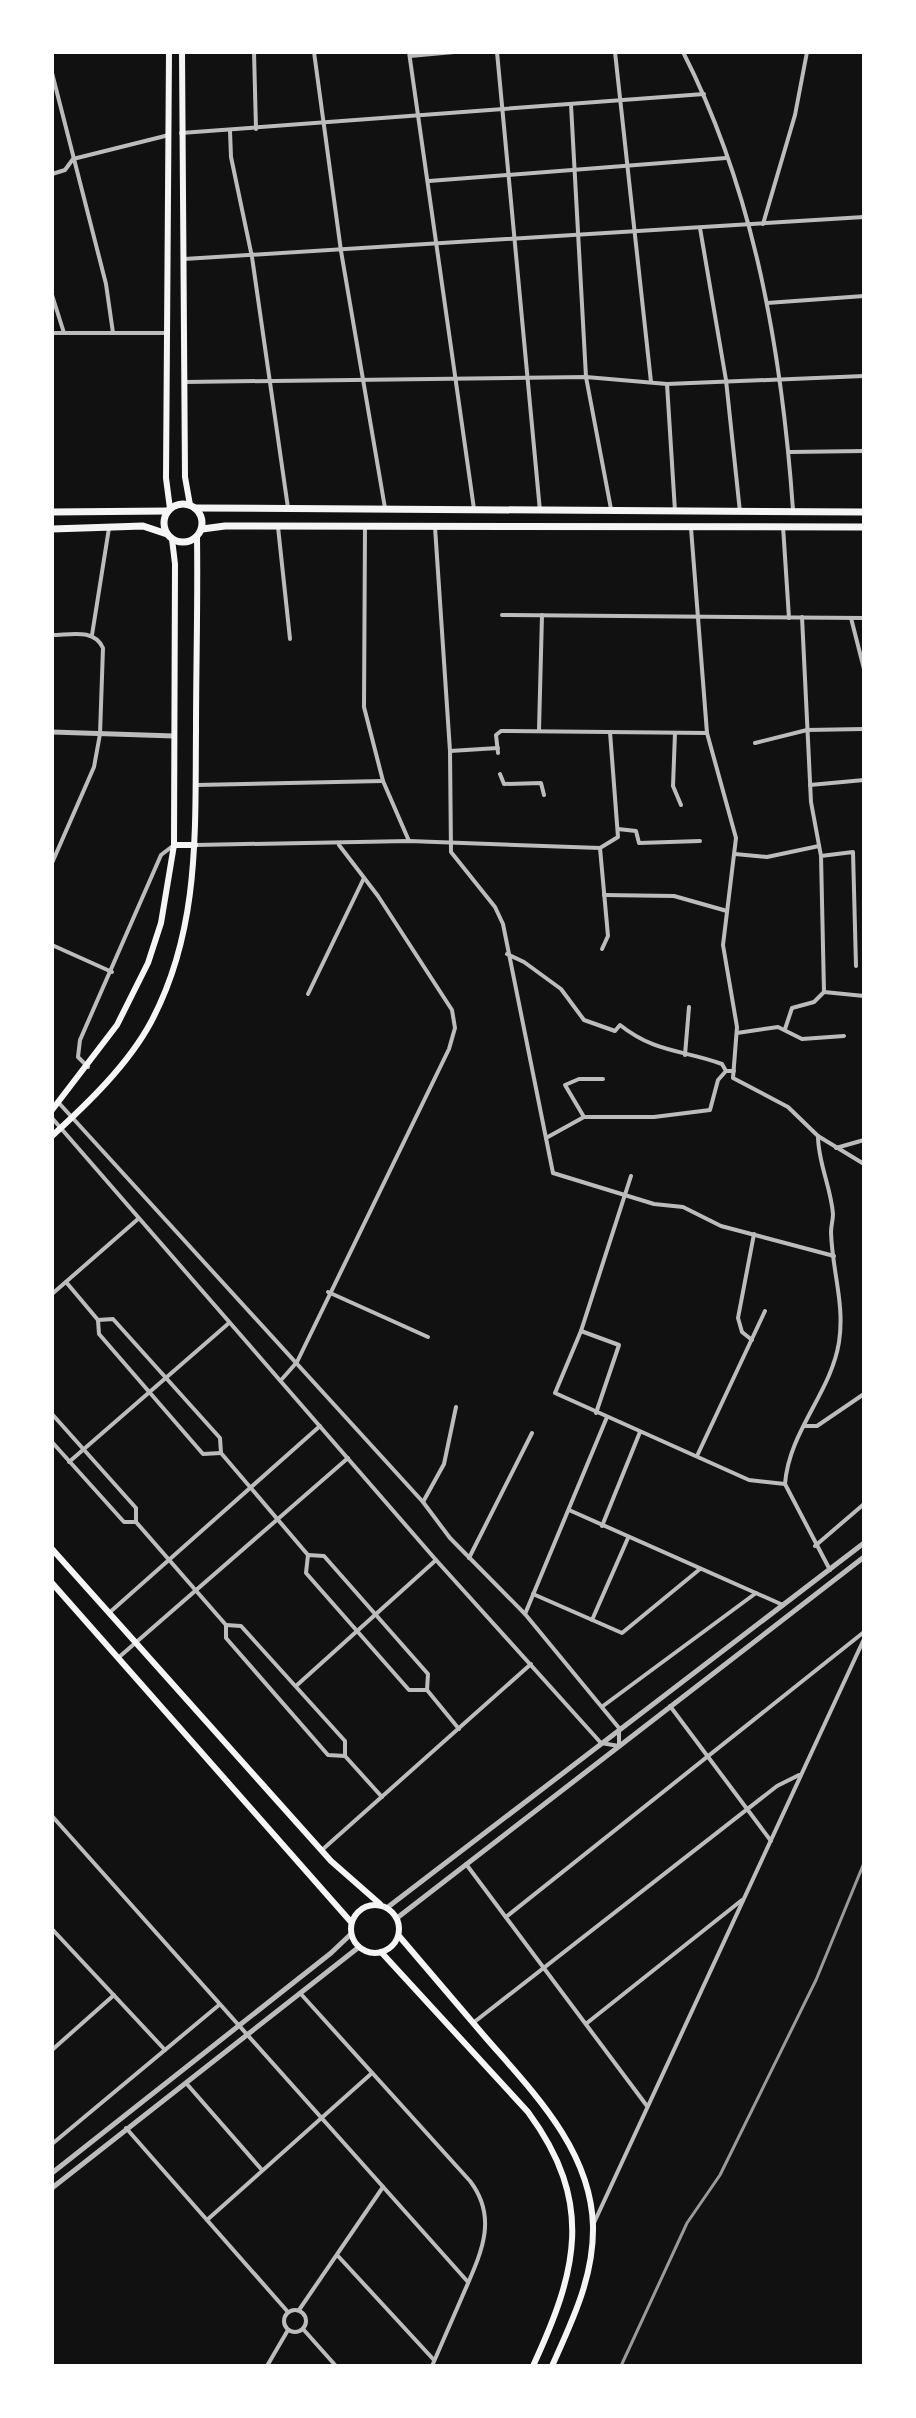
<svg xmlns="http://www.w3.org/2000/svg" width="916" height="2418" font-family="'Varela Round',sans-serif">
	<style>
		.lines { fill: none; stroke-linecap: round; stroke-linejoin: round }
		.minor { stroke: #bcbcbc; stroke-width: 4 }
		.tertiary { stroke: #bcbcbc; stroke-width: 5 }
		.secondary { stroke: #f5f5f5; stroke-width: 6 }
		.trunk { stroke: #f5f5f5; stroke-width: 7 }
		.rail { stroke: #9a9a9a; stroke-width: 3 }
	</style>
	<rect width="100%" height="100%" fill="#111"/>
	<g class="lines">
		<g class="minor">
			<polyline points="254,52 256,129"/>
			<polyline points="314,52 341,251 385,508"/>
			<polyline points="409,52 474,509"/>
			<polyline points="497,52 540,511"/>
			<polyline points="615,52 651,382"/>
			<path d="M 683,52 C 755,193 782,354 793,510"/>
			<polyline points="410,56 454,52"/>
			<polyline points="52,73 106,284 113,333"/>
			<polyline points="571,105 586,377 611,509"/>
			<polyline points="230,131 231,157 252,257 288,508"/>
			<polyline points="181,133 704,94"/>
			<polyline points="52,174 65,170 73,159 169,135"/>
			<polyline points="429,181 726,158"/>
			<polyline points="763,224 795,115 807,52"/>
			<polyline points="700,228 726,380 740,512"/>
			<polyline points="184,259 864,217"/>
			<polyline points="52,295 64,333"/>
			<polyline points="767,303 864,296"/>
			<polyline points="52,333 167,333"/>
			<polyline points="184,382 586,377 667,384 864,376"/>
			<polyline points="667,384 675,511"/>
			<polyline points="790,452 864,451"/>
			<polyline points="783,526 789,618"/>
			<polyline points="278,527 290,639"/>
			<polyline points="435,527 450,751 451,852 495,907 503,924 553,1173 654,1204 683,1207 721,1226 834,1256"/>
			<polyline points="365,528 364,707 383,781 409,841"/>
			<polyline points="691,528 707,733 736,838 723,945 737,1027 733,1078 788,1107 818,1136 864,1164"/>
			<polyline points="502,615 864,618"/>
			<polyline points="851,618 864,669"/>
			<path d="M 52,635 C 70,635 94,628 103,648 L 100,734 L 94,767 L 52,863"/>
			<polyline points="92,635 109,528"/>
			<polyline points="539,730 542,615"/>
			<polyline points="675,733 673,786 681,805"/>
			<polyline points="755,743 807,730 864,729"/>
			<polyline points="450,751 498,748"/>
			<polyline points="498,753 496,735 501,731 707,733"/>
			<polyline points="500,774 504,784 541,783 544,795"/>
			<polyline points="196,785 383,781"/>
			<polyline points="810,785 864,780"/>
			<polyline points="618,829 636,831 639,843 700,841"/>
			<polyline points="195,845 409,841 600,848 618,837 610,732"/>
			<polyline points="600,848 608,936 602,949"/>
			<polyline points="735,854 767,857 819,846"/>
			<polyline points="821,856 853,852 856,966"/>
			<polyline points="604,895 674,896 727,911"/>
			<polyline points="52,945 112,972"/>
			<path d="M 507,954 L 524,962 L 561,989 L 584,1020 L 615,1031 L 620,1025 C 655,1053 684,1050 722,1064 L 726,1071"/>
			<polyline points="824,992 864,996"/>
			<polyline points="308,994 364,878"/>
			<polyline points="785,1029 792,1008 814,1002 824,992 821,856 811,802 802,617"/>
			<polyline points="737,1033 778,1027 802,1039 844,1036"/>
			<polyline points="685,1055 689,1007"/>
			<polyline points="88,1067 78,1057 80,1040 161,855 174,845"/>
			<polyline points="584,1117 565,1085 579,1079 603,1079"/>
			<polyline points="52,1118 436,1560 601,1743 619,1746 619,1728 525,1614 450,1538 423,1502 58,1102"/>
			<path d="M 818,1136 C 818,1163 831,1187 833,1214 C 833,1220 831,1226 831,1232 C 832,1270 845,1304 839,1342 C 831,1393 789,1431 785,1484 L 830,1570"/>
			<polyline points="546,1138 584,1117 654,1117 710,1110 718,1080 726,1071 734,1071"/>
			<polyline points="836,1148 864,1140"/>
			<polyline points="631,1176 581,1331 555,1393 749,1480 785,1484"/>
			<polyline points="66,1282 98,1320 99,1334 203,1454 221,1453"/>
			<polyline points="328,1292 428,1337"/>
			<polyline points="52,1294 138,1219"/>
			<polyline points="98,1320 113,1319 220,1438 221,1453 308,1555"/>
			<polyline points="581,1331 619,1345 596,1413"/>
			<polyline points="752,1340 742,1332 738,1318 754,1234"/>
			<polyline points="282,1379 297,1362 449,1049 455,1028 452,1010 378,896 339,845"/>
			<polyline points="52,1414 136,1508 136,1522 226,1625 226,1638 328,1755 345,1756 382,1797"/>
			<polyline points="804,1426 817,1426 864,1394"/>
			<polyline points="52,1442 124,1522 136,1522"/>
			<polyline points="697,1456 765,1311"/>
			<polyline points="69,1462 229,1323"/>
			<polyline points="423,1502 444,1464 456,1407"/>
			<polyline points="569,1510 783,1605"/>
			<polyline points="602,1526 640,1432"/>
			<polyline points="815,1546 864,1504"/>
			<polygon points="308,1555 324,1556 428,1674 427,1690 409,1690 306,1573"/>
			<polyline points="469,1558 532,1433"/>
			<polyline points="533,1594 622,1633 700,1569"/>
			<polyline points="109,1613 320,1426"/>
			<polyline points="525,1614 607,1417"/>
			<polyline points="592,1620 628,1538"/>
			<polyline points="226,1625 241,1626 345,1741 345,1756"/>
			<polyline points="118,1658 348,1458"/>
			<polyline points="296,1686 436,1560"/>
			<polyline points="427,1690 459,1729"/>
			<polyline points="603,1706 756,1593"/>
			<polyline points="670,1706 771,1841"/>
			<polyline points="52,1816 468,2282"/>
			<polyline points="322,1850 531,1664"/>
			<polyline points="466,1864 647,2106"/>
			<polyline points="506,1917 864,1632"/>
			<polyline points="52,1929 165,2050"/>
			<path d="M 300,1993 L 470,2181 C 500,2220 479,2257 462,2297 C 452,2320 442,2343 432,2366"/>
			<polyline points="473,2023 777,1786 799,1775"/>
			<polyline points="587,2023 742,1900"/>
			<polyline points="52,2050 114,1995"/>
			<polyline points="186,2083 262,2170"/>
			<polyline points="126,2128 288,2312"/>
			<polyline points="52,2144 219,2005"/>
			<polyline points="207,2220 372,2073"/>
			<polyline points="593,2225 864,1639"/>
			<polyline points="338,2256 434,2360"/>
			<circle cx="295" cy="2321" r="11"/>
			<polyline points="299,2310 383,2187"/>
			<polyline points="303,2329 336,2366"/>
			<polyline points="267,2366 288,2330"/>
		</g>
		<g class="tertiary">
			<polyline points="52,732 174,736"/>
			<polyline points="388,1907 864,1543"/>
			<polyline points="397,1918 864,1557"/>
			<polyline points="52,2173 331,1953 351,1934"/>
			<polyline points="52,2188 359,1947"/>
		</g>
		<g class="secondary">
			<polyline points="169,52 166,478 170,509"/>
			<polyline points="182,52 185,477 190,505"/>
			<polyline points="174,845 195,845"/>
			<polyline points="52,1110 117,1025 148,963 161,923 174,845 175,564 172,539"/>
			<path d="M 52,1136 C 87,1104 128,1065 151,1022 C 200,930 195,832 196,731 C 196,667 198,602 197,537"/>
			<polyline points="52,1549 331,1861 380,1904"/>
			<polyline points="52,1583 351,1922"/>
			<circle cx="375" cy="1929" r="24"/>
			<path d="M 399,1936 C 428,1970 457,2004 486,2038 C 533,2092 591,2150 593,2226 C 594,2277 572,2321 552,2366"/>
			<path d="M 381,1952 L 528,2112 C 595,2203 577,2271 533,2366"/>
		</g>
		<g class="trunk">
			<circle cx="183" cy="523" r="19"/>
			<polyline points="195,508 864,512"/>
			<polyline points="52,512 168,511"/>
			<polyline points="52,529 143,526 167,534"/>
			<polyline points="202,529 225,526 864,527"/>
		</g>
		<polyline class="rail" points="621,2366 687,2223 720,2175 816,1980 864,1863"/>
	</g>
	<rect width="916" height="2418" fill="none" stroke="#ffffff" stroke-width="108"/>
</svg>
